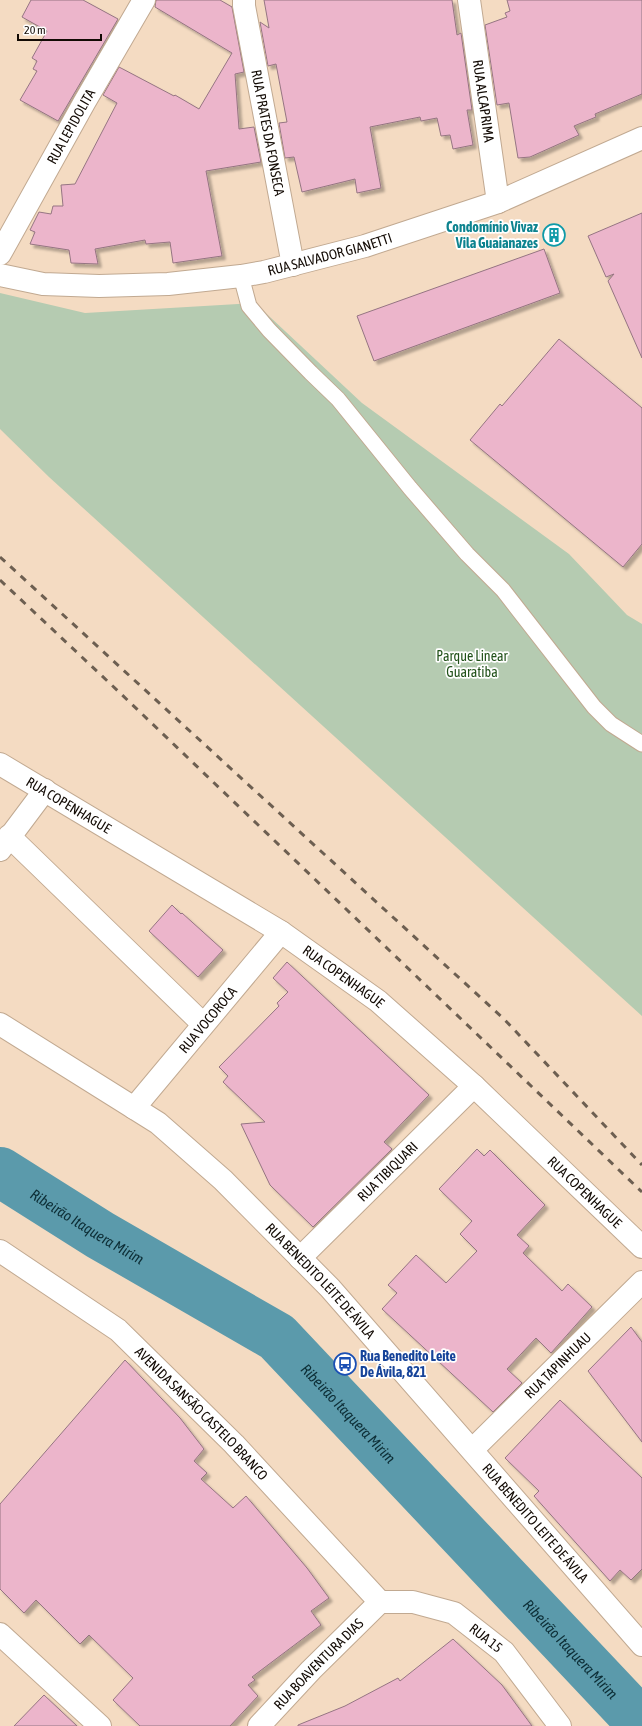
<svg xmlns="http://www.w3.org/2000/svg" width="642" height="1726" font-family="'Asap Condensed',sans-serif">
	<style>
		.green { fill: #b5cbb1 }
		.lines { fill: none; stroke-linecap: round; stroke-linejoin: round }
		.river { stroke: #5b9aab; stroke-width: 50 }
		.building { fill: #ecb5cb; stroke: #957582; filter: url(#shadow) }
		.service-casing { stroke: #c1a991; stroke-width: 17 }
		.minor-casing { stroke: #c1a991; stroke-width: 24 }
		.secondary-casing { stroke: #c1a991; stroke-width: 24 }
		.primary-casing { stroke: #c1a991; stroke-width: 24 }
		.service { stroke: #fff; stroke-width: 15 }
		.minor { stroke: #fff; stroke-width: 22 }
		.secondary { stroke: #fff; stroke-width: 22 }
		.primary { stroke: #fff; stroke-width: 22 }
		.rail { stroke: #6d5f51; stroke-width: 3; stroke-dasharray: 7 7; stroke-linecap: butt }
		.labels { text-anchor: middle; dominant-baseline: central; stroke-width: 3.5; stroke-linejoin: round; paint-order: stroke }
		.street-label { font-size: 14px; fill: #120a04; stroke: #fff }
		.culture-label { font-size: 14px; font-weight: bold; fill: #0d838f; stroke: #fff; text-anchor: end }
		.park-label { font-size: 14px; fill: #215119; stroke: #fff }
		.transit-label { font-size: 14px; font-weight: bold; fill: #164399; stroke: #fff; text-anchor: start }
		.water-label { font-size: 15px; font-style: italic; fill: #0d2e36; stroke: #fff }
	</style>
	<defs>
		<filter id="shadow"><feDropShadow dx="3.5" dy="3.5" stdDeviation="1" flood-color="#0004"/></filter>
	</defs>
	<rect width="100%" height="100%" fill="#f4dbc2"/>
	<polygon class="green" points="0,293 85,313 255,303 362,403 569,554 627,615 642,624 642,1016 49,477 0,429"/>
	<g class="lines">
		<path class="river" id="s1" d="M 0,1172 L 100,1235 L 277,1337 L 642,1724"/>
	</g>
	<g class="building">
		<polygon points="31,0 83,0 118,19 58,121 20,100 37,71 33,69 37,61 32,58 47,31 22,17"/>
		<polygon points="156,0 220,0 232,7 244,72 235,74 239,129 254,127 261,162 206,171 222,256 173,263 170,242 146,244 145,240 95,249 98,264 71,263 69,250 30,244 35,232 30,230 39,212 51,214 53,206 63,206 61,185 75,184 117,103 103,95 119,67 174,96 175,95 199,109 232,53 155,7"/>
		<polygon points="264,0 452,0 457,35 461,33 472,110 467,110 473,145 453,149 450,135 441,136 437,118 421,121 420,117 370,127 381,188 357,193 355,179 302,192 294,157 285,158 279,123 287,122 276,64 268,66 260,22 269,28"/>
		<polygon points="507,0 642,0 642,94 595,114 596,117 574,126 579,135 530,157 518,158 509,103 497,105 485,25 507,17 505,13 510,11"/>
		<polygon points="642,213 642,358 608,281 614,274 606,277 588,236"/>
		<polygon points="544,249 560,293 374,361 357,316"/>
		<polygon points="559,339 642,408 642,544 623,567 470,440 500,404 502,406"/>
		<polygon points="172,905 181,914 182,913 223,950 198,977 149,931"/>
		<polygon points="287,962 429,1095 384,1142 392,1149 313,1227 270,1185 241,1124 265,1122 223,1082 228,1076 219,1067 279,1006 277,1003 288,992 273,978"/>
		<polygon points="477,1149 484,1156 490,1150 545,1205 517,1235 529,1246 523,1253 562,1291 568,1284 592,1307 551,1353 536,1338 507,1369 522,1383 493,1412 382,1309 397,1293 388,1285 416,1255 446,1283 477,1251 460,1234 472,1221 439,1189"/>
		<polygon points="631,1327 642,1342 642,1442 588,1371"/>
		<polygon points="125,1360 180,1418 204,1449 194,1461 207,1473 201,1479 233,1508 246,1496 307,1568 329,1598 311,1611 321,1625 252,1677 255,1680 248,1685 258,1696 230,1726 140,1726 113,1700 133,1678 89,1635 80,1644 36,1600 24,1613 0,1589 0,1504"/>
		<polygon points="560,1400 642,1478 642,1569 631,1580 620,1570 610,1581 534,1496 539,1491 505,1458"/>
		<polygon points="453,1639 502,1685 532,1726 298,1726 298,1725 345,1706 398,1678 400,1681"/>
		<polygon points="44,1695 77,1726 14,1726"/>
	</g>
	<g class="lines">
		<g class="service-casing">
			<polyline id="service" points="241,276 249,306 269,330 311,373 338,399 410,488 467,554 503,590 594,707 611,724 642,744"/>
		</g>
		<g class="minor-casing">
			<g id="minor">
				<path id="s2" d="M 244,0 L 244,6 L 293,265"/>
				<path id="s3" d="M 469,0 L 498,202"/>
				<path id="s4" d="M 0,254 L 84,103 L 144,0"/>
				<polyline points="9,836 203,1024"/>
				<polyline points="0,850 45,790"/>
				<path id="s5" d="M 134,1108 L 281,932"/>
				<path id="s6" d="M 0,1251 L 118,1330 L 234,1444 L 380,1602"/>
				<path id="s7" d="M 300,1258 L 474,1086"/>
				<path id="s8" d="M 473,1449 L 642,1282"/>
				<path id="s9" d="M 380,1602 L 413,1602 L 454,1613 L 504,1652 L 560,1726"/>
				<polyline points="0,1634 100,1726"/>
				<path id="s10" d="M 259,1726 L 311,1670 L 380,1602"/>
			</g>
		</g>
		<g class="secondary-casing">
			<g id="secondary">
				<path id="s11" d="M 0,275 L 43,284 L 99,286 L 168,284 L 241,276 L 264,272 L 365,246 L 498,202 L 642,138"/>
			</g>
		</g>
		<g class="primary-casing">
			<g id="primary">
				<path id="s12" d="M 0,764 L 281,932 L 378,1001 L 474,1086 L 642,1247"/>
				<path id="s13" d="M 0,1024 L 158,1123 L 223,1180 L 330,1288 L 642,1645"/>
			</g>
		</g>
		<use href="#service" class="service"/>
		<use href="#minor" class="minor"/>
		<use href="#secondary" class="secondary"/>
		<use href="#primary" class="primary"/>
		<g class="rail">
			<polyline points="0,557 504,1019 642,1165"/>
			<polyline points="0,580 118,691 642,1192"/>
		</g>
	</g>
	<defs>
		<g id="building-ring" transform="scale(1.15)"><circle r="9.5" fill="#fff" stroke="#0f9aa8" stroke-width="1.5"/><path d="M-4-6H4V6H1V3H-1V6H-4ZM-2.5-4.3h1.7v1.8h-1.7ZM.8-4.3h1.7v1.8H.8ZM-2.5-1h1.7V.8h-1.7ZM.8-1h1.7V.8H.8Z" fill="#0f9aa8"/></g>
		<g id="bus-ring" transform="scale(1.15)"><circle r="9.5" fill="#fff" stroke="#1a4fb4" stroke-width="1.5"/><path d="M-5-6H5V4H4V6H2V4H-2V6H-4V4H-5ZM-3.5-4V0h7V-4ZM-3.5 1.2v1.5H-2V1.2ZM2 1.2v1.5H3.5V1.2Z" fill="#1a4fb4"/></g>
	</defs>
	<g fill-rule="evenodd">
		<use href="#building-ring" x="554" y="235"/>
		<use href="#bus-ring" x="345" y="1364"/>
	</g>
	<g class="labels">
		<g class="street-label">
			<text stroke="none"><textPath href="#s3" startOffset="102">RUA ALCAPRIMA</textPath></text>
			<text stroke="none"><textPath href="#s4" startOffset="146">RUA LEPIDOLITA</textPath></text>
			<text stroke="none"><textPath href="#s2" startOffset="135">RUA PRATES DA FONSECA</textPath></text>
			<text stroke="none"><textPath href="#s11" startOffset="334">RUA SALVADOR GIANETTI</textPath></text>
			<text stroke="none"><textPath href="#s12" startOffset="80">RUA COPENHAGUE</textPath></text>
			<text stroke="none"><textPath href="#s12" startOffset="404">RUA COPENHAGUE</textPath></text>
			<text stroke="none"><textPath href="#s5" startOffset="115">RUA VOCOROCA</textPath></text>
			<text stroke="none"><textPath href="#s7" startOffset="123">RUA TIBIQUARI</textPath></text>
			<text stroke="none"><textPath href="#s12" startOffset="728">RUA COPENHAGUE</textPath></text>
			<text stroke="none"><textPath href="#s13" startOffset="413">RUA BENEDITO LEITE DE ÁVILA</textPath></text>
			<text stroke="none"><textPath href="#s8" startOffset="119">RUA TAPINHUAU</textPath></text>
			<text stroke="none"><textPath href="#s6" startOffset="260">AVENIDA SANSÃO CASTELO BRANCO</textPath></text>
			<text stroke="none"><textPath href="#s13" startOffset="737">RUA BENEDITO LEITE DE ÁVILA</textPath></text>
			<text stroke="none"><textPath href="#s9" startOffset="116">RUA 15</textPath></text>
			<text stroke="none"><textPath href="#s10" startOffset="86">RUA BOAVENTURA DIAS</textPath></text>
		</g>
		<g class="culture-label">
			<text x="538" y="227">Condomínio Vivaz<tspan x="538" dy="16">Vila Guaianazes</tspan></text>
		</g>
		<g class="park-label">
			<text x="472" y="656">Parque Linear<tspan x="472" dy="16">Guaratiba</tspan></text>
		</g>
		<g class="transit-label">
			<text x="360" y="1356">Rua Benedito Leite<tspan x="360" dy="16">De Ávila, 821</tspan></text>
		</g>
		<g class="water-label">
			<text stroke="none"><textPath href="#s1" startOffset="103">Ribeirão Itaquera Mirim</textPath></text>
			<text stroke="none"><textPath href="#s1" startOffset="427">Ribeirão Itaquera Mirim</textPath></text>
			<text stroke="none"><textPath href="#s1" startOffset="751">Ribeirão Itaquera Mirim</textPath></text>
		</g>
	</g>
	<path d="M18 34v6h83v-6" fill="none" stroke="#120a04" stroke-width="2"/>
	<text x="24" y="34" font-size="12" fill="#120a04" stroke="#ffffff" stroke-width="3" paint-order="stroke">20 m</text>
</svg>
